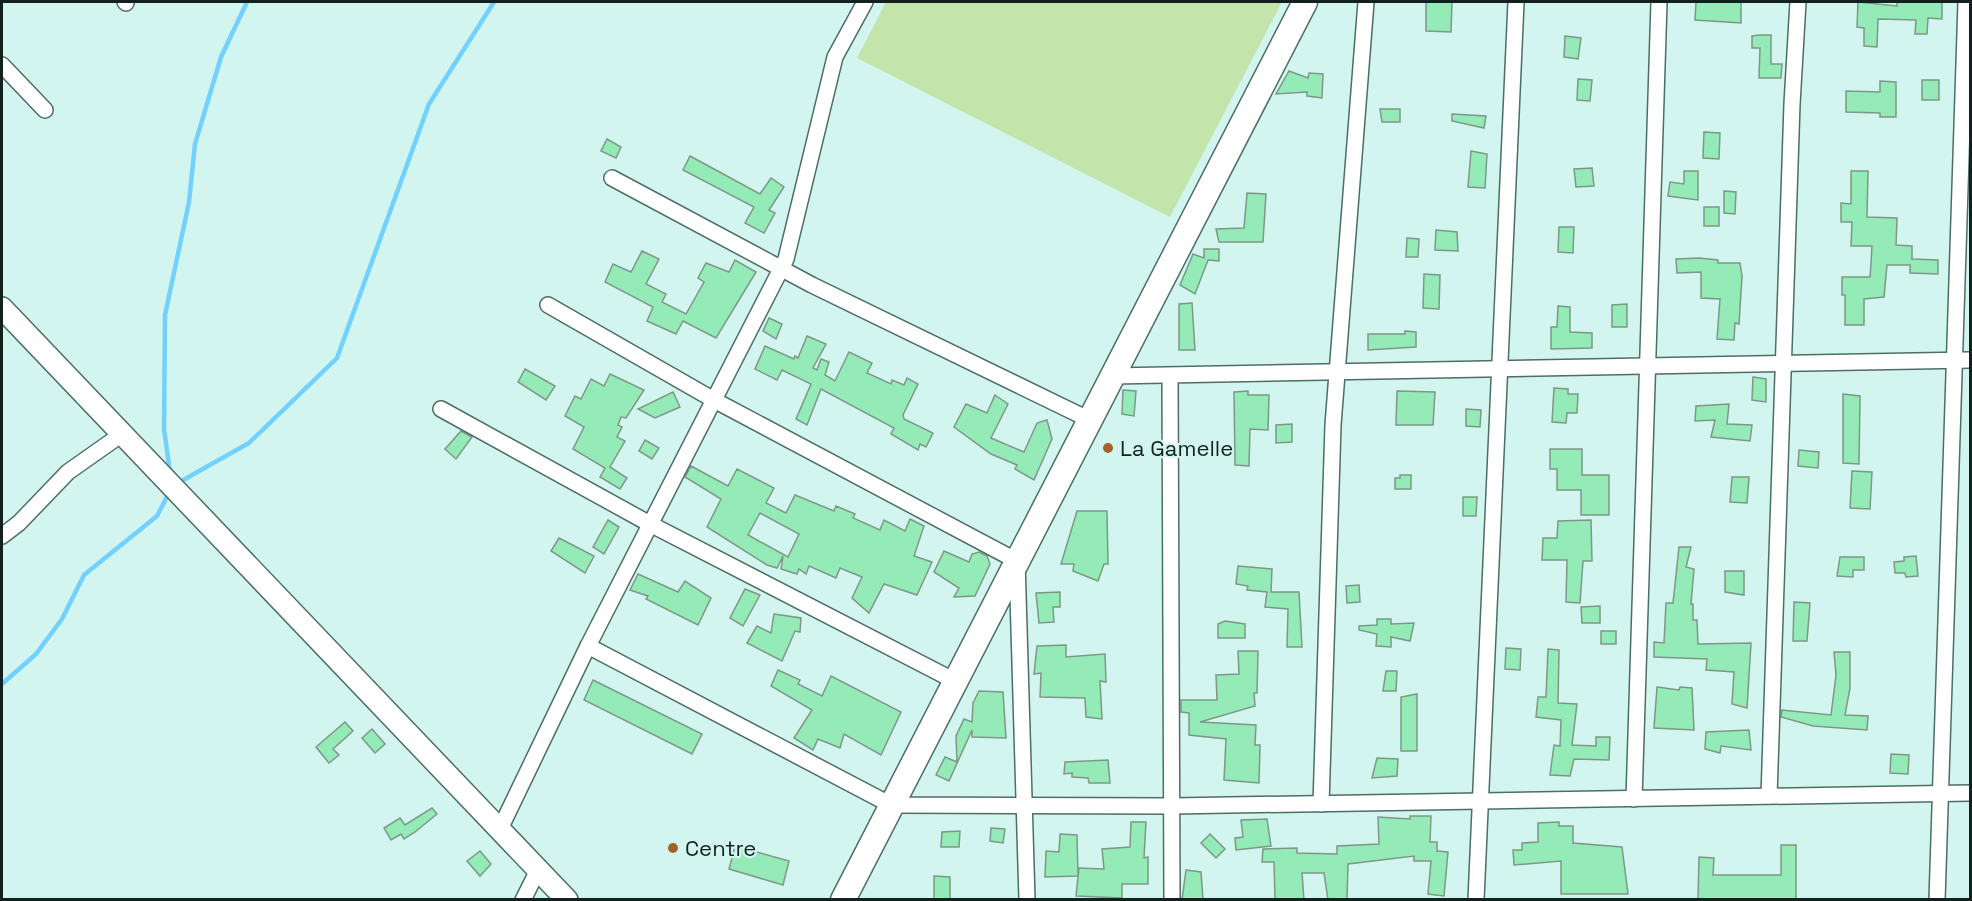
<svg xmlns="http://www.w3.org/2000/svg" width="1972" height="901" font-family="'Space Grotesk',sans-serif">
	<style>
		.green { fill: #c3e5ac }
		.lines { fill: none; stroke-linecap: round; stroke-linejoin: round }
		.stream { stroke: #72d1ff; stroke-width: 4.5 }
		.building { fill: #94ebb8; stroke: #7d9887; stroke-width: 1.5; fill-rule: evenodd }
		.minor-casing { stroke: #4d6d67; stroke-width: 18 }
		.secondary-casing { stroke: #4d6d67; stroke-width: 24 }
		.primary-casing { stroke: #4d6d67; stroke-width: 27 }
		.minor { stroke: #fff; stroke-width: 15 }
		.secondary { stroke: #fff; stroke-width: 21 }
		.primary { stroke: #fff; stroke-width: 24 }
		.poi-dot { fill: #a2632a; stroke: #d2f6ef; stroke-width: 2 }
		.labels { text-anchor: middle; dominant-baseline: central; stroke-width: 4.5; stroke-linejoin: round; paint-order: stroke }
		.poi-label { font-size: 22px; fill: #12201e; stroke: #d2f6ef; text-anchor: start }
	</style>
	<rect width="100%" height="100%" fill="#d2f6ef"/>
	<polygon class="green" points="886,2 1282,2 1170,217 857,58"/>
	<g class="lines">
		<g class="stream">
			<polyline points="170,472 164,429 165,315 189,202 195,144 221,57 247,2"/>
			<polyline points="176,484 249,443 337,358 429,104 494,2"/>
			<polyline points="2,684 36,654 62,619 84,575 157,516 170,491"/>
		</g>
	</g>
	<g class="building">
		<polygon points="1426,2 1452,2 1451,32 1426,31"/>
		<polygon points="1696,2 1741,2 1741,23 1695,20"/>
		<polygon points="1858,2 1897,6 1897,2 1942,2 1942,19 1928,18 1927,34 1915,34 1916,20 1878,19 1877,47 1864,46 1864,28 1857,27"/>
		<polygon points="1760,35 1771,35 1771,64 1782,64 1781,78 1759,78 1760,48 1752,48 1752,36"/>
		<polygon points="1565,36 1581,38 1578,59 1564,57"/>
		<polygon points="1289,71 1308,78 1309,73 1323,74 1322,98 1307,96 1307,92 1276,94"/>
		<polygon points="1578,79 1592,80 1590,101 1577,100"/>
		<rect x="1922" y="80" width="17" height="20"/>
		<polygon points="1880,81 1896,82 1896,117 1880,117 1880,113 1846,112 1846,91 1880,92"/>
		<polygon points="1380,109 1400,109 1400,122 1382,122"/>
		<polygon points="1452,114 1486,116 1484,128 1452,121"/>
		<polygon points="1704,132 1720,133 1719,159 1703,158"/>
		<polygon points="607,139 621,147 616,158 601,151"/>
		<polygon points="1471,151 1487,154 1485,188 1468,187"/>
		<polygon points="690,156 760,194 771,178 784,187 769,210 775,213 764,233 745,223 754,207 683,170"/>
		<polygon points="1592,168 1594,186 1576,187 1574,169"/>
		<polygon points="1684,171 1698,171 1698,200 1668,196 1670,182 1684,184"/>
		<polygon points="1851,171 1868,171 1867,217 1897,218 1896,245 1912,246 1912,259 1938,260 1938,274 1910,273 1910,265 1887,265 1884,297 1864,299 1864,325 1845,325 1845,295 1842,295 1842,277 1870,277 1871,263 1872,246 1851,246 1852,222 1841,222 1841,203 1851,204"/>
		<polygon points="1724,191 1736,192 1735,214 1724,213"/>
		<polygon points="1247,193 1266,194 1263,242 1219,242 1216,229 1244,228"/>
		<rect x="1704" y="207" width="15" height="19"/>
		<polygon points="1559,227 1574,227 1573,253 1558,252"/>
		<polygon points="1436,230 1457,232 1458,251 1435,250"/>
		<polygon points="1407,238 1419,239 1418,257 1406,257"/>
		<polygon points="1204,249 1219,249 1219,261 1208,260 1195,294 1180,285 1193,254 1204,258"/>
		<polygon points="642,251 659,259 646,284 666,294 662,302 686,314 704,282 698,278 706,263 729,272 735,260 756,272 716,338 683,321 676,334 647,321 653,307 605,282 613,264 631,272"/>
		<polygon points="1699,258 1718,260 1718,263 1740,263 1742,276 1739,324 1735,323 1734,340 1717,339 1720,299 1701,298 1701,272 1677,273 1676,259"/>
		<polygon points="1424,274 1440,275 1439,309 1423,308"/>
		<polygon points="1192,303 1195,350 1179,350 1179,304"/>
		<polygon points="1627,304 1627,327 1612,327 1612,305"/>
		<polygon points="1558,306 1570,307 1570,332 1592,333 1592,348 1551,349 1551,327 1557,327"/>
		<polygon points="769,318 782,324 776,339 763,331"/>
		<polygon points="1405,331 1416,332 1416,347 1368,350 1368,334 1405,334"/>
		<polygon points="807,336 826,344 813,368 817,370 821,359 829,362 825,375 835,381 849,352 872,363 867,373 891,384 892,380 904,385 907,378 918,384 903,415 904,419 933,433 926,447 920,444 918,450 891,434 894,428 821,389 807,425 796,419 811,384 782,370 777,380 755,369 765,346 794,359 795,356 798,358"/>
		<polygon points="525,369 555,386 546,400 518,382"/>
		<polygon points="610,374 644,390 626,418 621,417 618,425 622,427 617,437 625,441 610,467 627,478 620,489 600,477 605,468 573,449 584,427 565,416 575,396 581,399 591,379 604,386"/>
		<polygon points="1753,377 1766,379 1766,402 1752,400"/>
		<polygon points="1554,388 1568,389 1568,394 1578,394 1577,413 1567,413 1566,423 1552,422"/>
		<polygon points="1123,390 1136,391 1134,416 1122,414"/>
		<polygon points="1248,391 1248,395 1269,395 1268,430 1250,429 1249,466 1235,465 1234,392"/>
		<polygon points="1397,391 1435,392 1433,425 1396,425"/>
		<polygon points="673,392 680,407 655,418 638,409"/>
		<polygon points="1843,394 1860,396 1859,464 1843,463"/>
		<polygon points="995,395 1008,404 991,438 1024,452 1037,423 1047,420 1052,439 1034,480 1015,469 1017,465 991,454 954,427 966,404 987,413"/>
		<polygon points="1729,404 1727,424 1752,425 1750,441 1711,437 1715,420 1695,421 1696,406"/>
		<polygon points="1466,409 1481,410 1480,427 1466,426"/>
		<polygon points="1292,424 1292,442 1276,443 1276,425"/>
		<polygon points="461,431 472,437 456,459 445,449"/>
		<polygon points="645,440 659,448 652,459 639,451"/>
		<polygon points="1550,449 1582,449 1582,475 1609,475 1609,515 1581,515 1581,490 1557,490 1557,469 1550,469"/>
		<polygon points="1799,450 1819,452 1818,468 1798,466"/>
		<path d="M 691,466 L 728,486 L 737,469 L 774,488 L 766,503 L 786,513 L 795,495 L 834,511 L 836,506 L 855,514 L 853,518 L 880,530 L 884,520 L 905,531 L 910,519 L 924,526 L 914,556 L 932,562 L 917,595 L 884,584 L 869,613 L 852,598 L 862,577 L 840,568 L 836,578 L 809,566 L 806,574 L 799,569 L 797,574 L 781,569 L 783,556 L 777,568 L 767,565 L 707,527 L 721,499 L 685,477 ZM 760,513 L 799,534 L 788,557 L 748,535 Z"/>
		<polygon points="1852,471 1872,472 1870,509 1850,508"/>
		<polygon points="1400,475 1411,475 1411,489 1395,489 1395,478 1400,478"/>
		<polygon points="1732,477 1749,477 1747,503 1730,502"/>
		<polygon points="1463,497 1477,497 1476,516 1463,516"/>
		<polygon points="1077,511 1107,511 1108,564 1104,564 1098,581 1073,571 1074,564 1061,564"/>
		<polygon points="608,520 619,527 604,554 593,547"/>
		<polygon points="1591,520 1592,561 1583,561 1580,603 1566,602 1567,560 1542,560 1543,538 1557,538 1558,521"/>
		<polygon points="559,538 594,556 585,573 551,551"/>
		<polygon points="1679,547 1691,547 1686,567 1694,569 1691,604 1693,604 1693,620 1697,620 1698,644 1751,643 1747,708 1732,704 1734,672 1706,670 1707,659 1654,657 1654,642 1664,643 1666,603 1673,603"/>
		<polygon points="944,551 969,562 972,554 979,552 987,556 990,564 975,596 954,597 959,588 934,572"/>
		<polygon points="1916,556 1918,576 1906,577 1905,573 1895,573 1894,562 1904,561 1904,557"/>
		<polygon points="1840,557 1864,557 1864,570 1853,570 1853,577 1837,576"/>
		<polygon points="1238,566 1272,569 1271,592 1299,592 1302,647 1287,647 1288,609 1265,607 1267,592 1247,590 1248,586 1236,584"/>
		<polygon points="1725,571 1744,571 1744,595 1725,592"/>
		<polygon points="638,574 678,592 685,581 711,598 698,625 646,599 648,596 630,590"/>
		<polygon points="1359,585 1360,602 1347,603 1346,586"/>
		<polygon points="745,589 760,595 743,626 730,618"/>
		<polygon points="1060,592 1060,607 1053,607 1054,622 1039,623 1036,593"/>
		<polygon points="1794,602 1810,603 1807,641 1793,641"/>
		<polygon points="1600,606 1600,623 1582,623 1581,607"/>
		<polygon points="774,614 801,618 800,632 795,631 782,661 747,643 757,626 771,633"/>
		<polygon points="1377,619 1391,619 1391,624 1414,623 1410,641 1391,637 1391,647 1376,646 1377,634 1359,630 1359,626 1377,625"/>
		<polygon points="1225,621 1245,624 1245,638 1218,638 1218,624"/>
		<rect x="1601" y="631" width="15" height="13"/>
		<polygon points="1066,645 1066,657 1105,654 1106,682 1100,681 1102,719 1086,717 1085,698 1040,697 1041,673 1034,674 1037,646"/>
		<polygon points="1506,648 1521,649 1520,670 1505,669"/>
		<polygon points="1548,649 1559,650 1558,703 1577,704 1572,745 1596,746 1596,737 1610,737 1609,760 1574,759 1570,776 1550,775 1554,745 1560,746 1561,720 1536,717 1538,697 1546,697"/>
		<polygon points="1238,651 1258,651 1257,693 1254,693 1255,706 1200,722 1256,725 1255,745 1260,745 1259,783 1224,780 1226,739 1189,735 1189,713 1181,712 1181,700 1217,700 1216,675 1239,674"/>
		<polygon points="1834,652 1850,652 1850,688 1845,715 1868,716 1867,730 1813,726 1781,717 1782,710 1831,715 1836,675"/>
		<polygon points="778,670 800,680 798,684 822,696 831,676 901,712 881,755 844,734 840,748 818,739 813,750 794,738 812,710 771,686"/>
		<polygon points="1386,671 1397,671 1396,691 1383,691"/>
		<polygon points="593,680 702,734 692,754 584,700"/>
		<polygon points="1657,687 1679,690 1680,687 1692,688 1694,730 1654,728"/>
		<polygon points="979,691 1003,692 1006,738 972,737 972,730 949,781 936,775 945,757 957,762 956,736 964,719 972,722 973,703"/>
		<polygon points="1417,694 1417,751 1401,751 1401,697"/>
		<polygon points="345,722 353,731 333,749 339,755 329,763 316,747"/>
		<polygon points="372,729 385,744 375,753 362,738"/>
		<polygon points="1749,730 1751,750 1721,746 1720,753 1705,749 1706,732"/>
		<polygon points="1891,754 1909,755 1908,774 1890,773"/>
		<polygon points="1377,758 1398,759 1397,776 1372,778"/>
		<polygon points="1108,760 1110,783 1089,783 1088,778 1072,777 1072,773 1064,774 1065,762"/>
		<polygon points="432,808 437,814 415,832 404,839 401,834 391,840 384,828 400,818 405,825"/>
		<polygon points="1410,816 1431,816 1430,842 1437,842 1437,851 1448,852 1444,896 1428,894 1431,861 1414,861 1414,856 1348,864 1347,900 1328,900 1324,873 1302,873 1304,900 1275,900 1274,862 1262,862 1263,849 1297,848 1297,853 1337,854 1337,846 1379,844 1378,817 1410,819"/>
		<polygon points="1267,819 1271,846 1236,850 1235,838 1243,837 1241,820"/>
		<polygon points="1131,822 1146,822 1144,858 1148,857 1148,884 1122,884 1122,898 1076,896 1079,868 1104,869 1102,849 1130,847"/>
		<polygon points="1559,822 1559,826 1573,826 1573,843 1622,847 1628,894 1561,894 1561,861 1514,865 1513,850 1522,850 1522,843 1538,842 1538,823"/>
		<polygon points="991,828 1005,829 1003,843 990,841"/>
		<polygon points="960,831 959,847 941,847 942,832"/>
		<polygon points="1060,834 1077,835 1078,876 1045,877 1046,851 1059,852"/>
		<polygon points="1210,834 1225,849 1216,858 1201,843"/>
		<polygon points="1781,845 1796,845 1796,900 1698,900 1699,857 1714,858 1713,875 1781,875"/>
		<polygon points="735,846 789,861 783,885 729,869"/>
		<polygon points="480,851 491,864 480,876 467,861"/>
		<polygon points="1186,870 1201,872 1203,900 1182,900"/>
		<polygon points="934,876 950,877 950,900 934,900"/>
	</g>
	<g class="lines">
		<g class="minor-casing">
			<g id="minor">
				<polyline points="125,2 126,3"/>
				<polyline points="2,65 45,110"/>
				<polyline points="612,178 812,285 1090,420"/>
				<polyline points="548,305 714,400 1017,561 1027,900"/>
				<polyline points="1112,376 1970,360"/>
				<polyline points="1170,376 1172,900"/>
				<polyline points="441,409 650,524 955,681"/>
				<polyline points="2,536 19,523 68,472 122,434"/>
				<polyline points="588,646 891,805 1172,806 1970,793"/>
				<polyline points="1769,796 1792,104 1798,2"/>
				<polyline points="1634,799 1659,2"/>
				<polyline points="1321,804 1333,425 1366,2"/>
				<polyline points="500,829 588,646 786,259 835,57 865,2"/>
				<polyline points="523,900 538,870"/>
				<polyline points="1476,900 1516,2"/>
				<polyline points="1937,900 1966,2"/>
			</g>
		</g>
		<g class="secondary-casing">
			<polyline id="secondary" points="2,308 567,900"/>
		</g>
		<g class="primary-casing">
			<polyline id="primary" points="843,900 1305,2"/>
		</g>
		<use href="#minor" class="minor"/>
		<use href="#secondary" class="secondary"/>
		<use href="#primary" class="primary"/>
	</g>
	<g class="poi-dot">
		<circle cx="1108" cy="448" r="6"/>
		<circle cx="673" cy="848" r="6"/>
	</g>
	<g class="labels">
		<g class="poi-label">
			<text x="1120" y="448">La Gamelle</text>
			<text x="685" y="848">Centre</text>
		</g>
	</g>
	<rect width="1972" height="901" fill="none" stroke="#12201e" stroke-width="6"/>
</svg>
